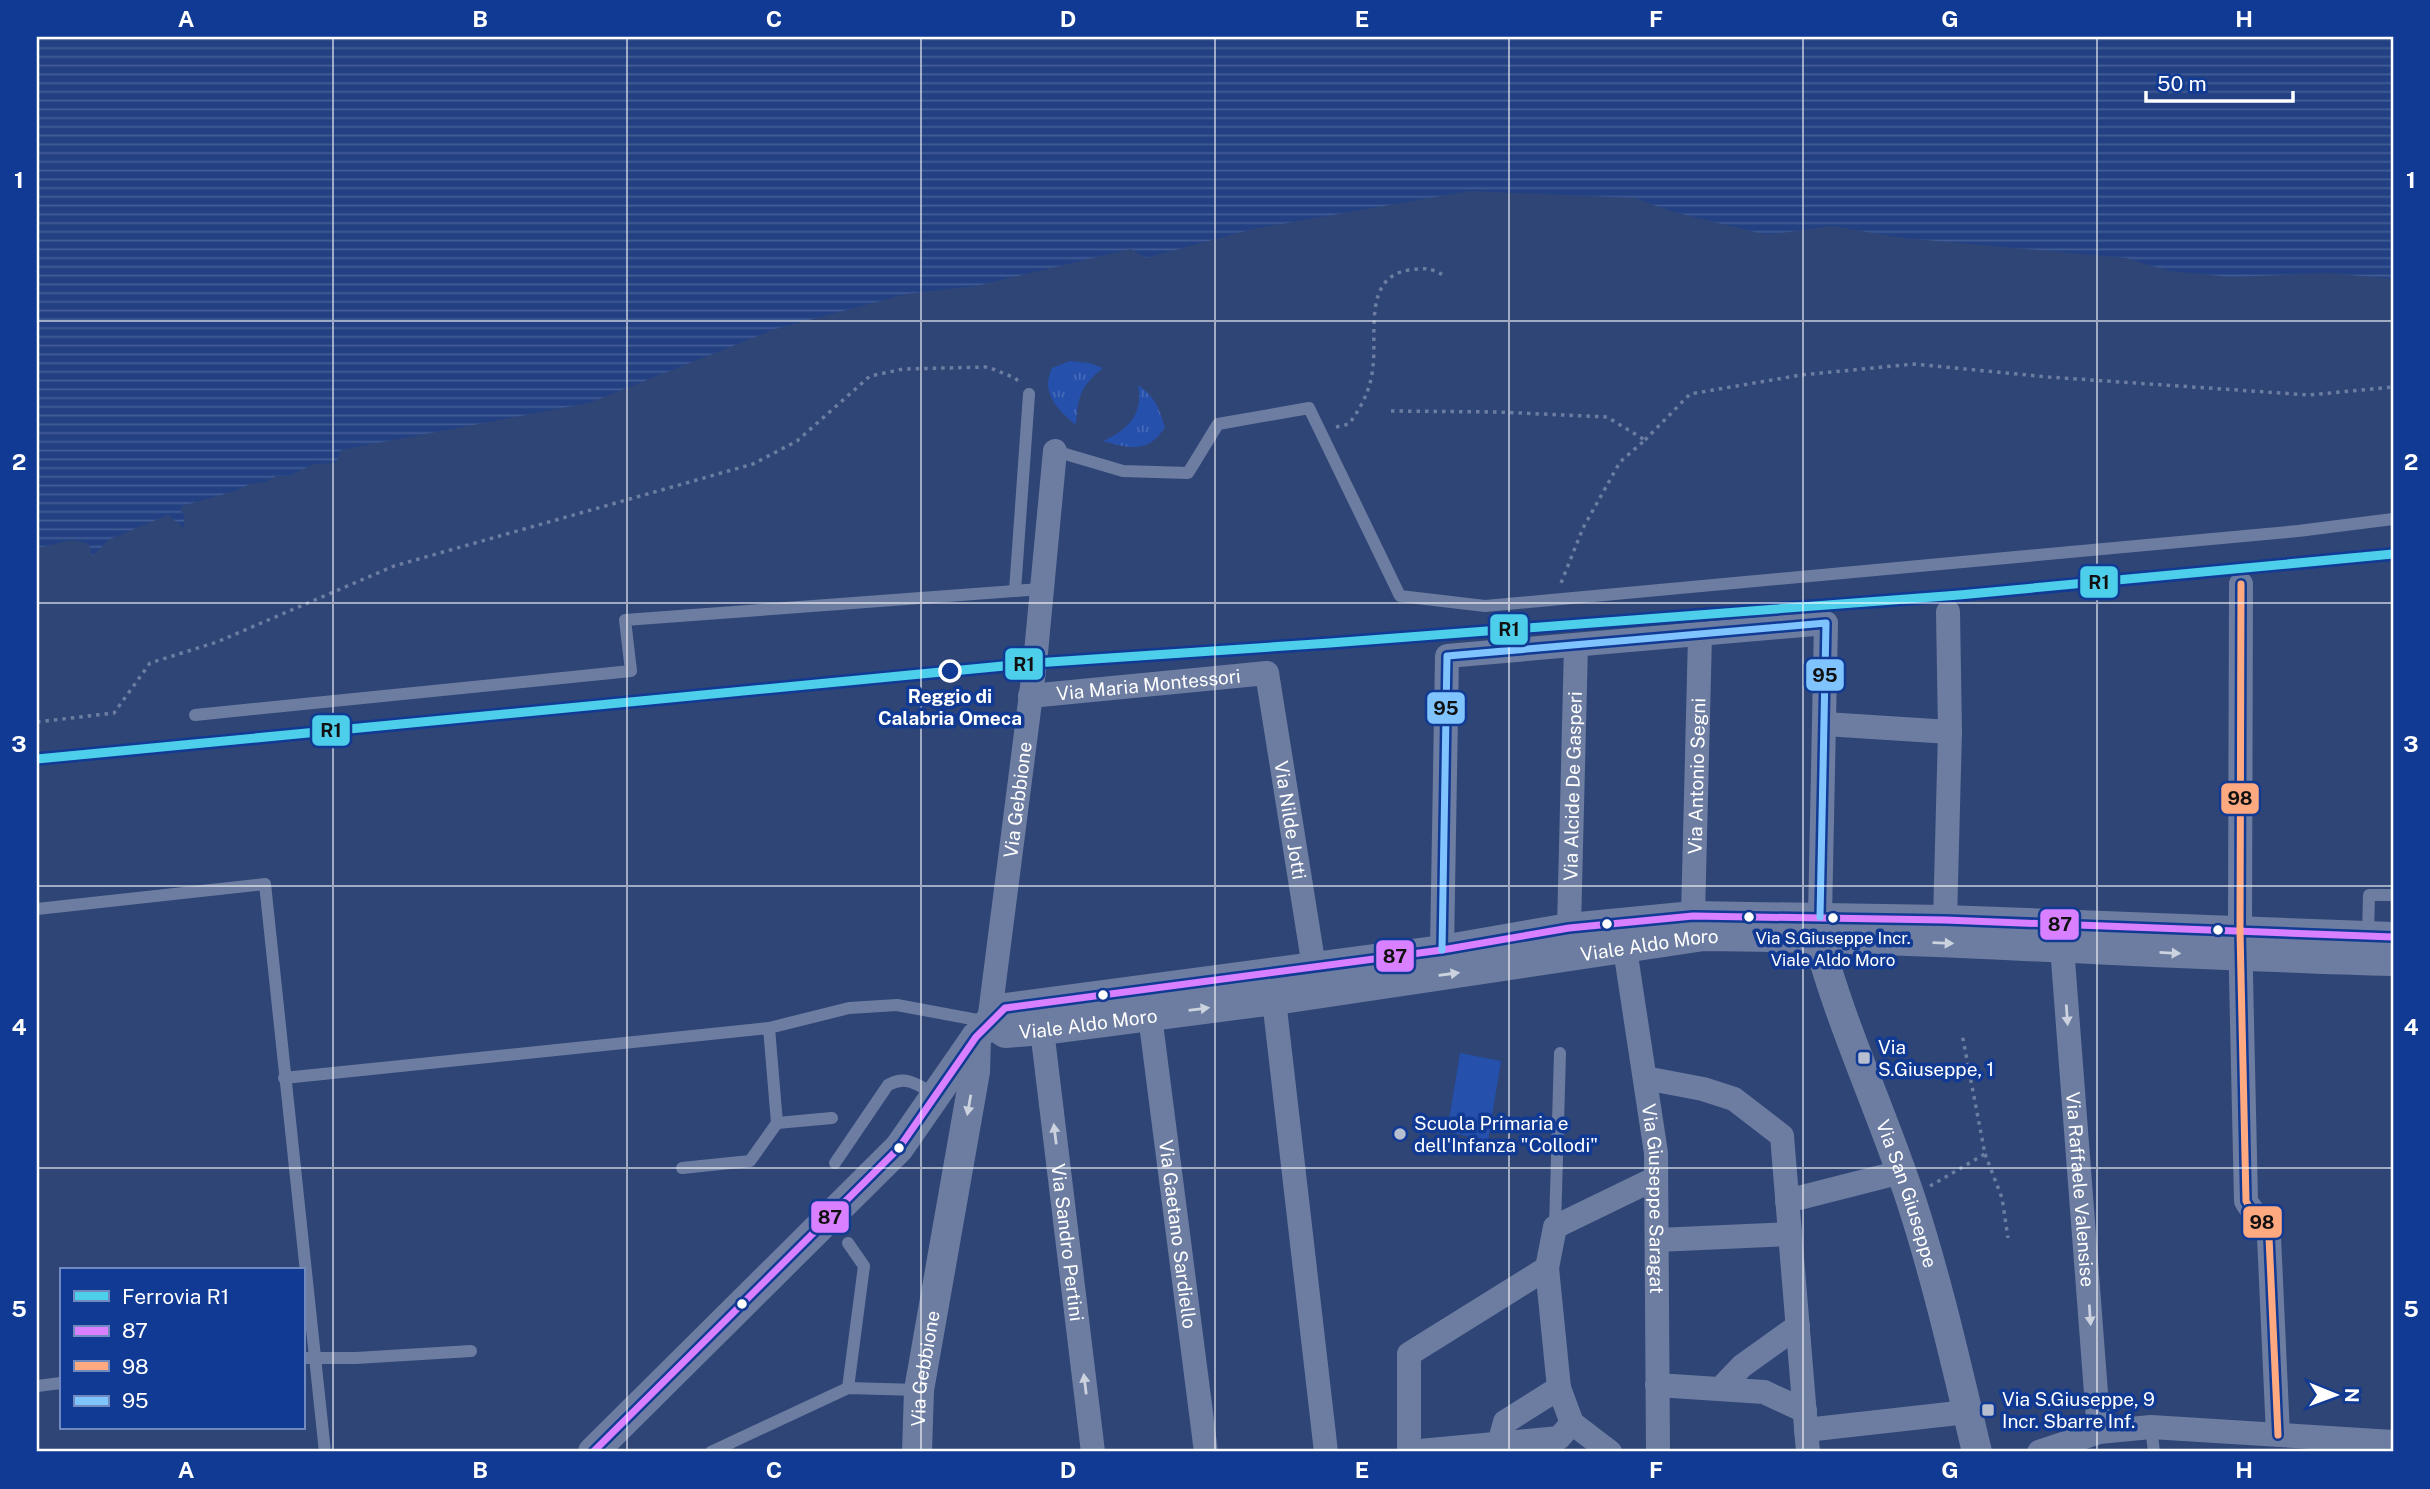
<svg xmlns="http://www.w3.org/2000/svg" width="2430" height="1489" font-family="'Public Sans',sans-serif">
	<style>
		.grass { fill: url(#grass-tufts) }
		.pitch { fill: #2550ab }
		.water { fill: url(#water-rules) }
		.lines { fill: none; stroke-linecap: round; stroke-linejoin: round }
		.path { stroke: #6c7da1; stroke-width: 3.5; stroke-dasharray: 3.5 5; stroke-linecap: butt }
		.service { stroke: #6c7da1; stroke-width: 12 }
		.minor { stroke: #6c7da1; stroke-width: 24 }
		.tertiary { stroke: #6c7da1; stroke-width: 30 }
		.bus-1-casing { stroke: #113a94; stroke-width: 12 }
		.bus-2-casing { stroke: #113a94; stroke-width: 12 }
		.bus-3-casing { stroke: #113a94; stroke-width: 12 }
		.bus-1 { stroke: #d880ff; stroke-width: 7 }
		.bus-2 { stroke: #ffa980; stroke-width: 7 }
		.bus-3 { stroke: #80c4ff; stroke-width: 7 }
		.rail-1-casing { stroke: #113a94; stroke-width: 14 }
		.rail-1 { stroke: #4dcfeb; stroke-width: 9 }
		.oneway { fill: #ccd2de }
		.grid { fill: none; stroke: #fff; stroke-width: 2; stroke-opacity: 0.55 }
		.stop-dot { fill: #113a94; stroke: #fff; stroke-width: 3.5 }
		.bus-dot { fill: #fff; stroke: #113a94; stroke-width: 2.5 }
		.poi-dot { fill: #b6becf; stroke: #113a94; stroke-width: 2.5 }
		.labels { text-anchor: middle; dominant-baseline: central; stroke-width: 7; stroke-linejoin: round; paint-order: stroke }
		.bus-label { font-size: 17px; fill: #fff; stroke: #113a94 }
		.street-label { font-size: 19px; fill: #fff; stroke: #113a94 }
		.stop-label { font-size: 19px; font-weight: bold; fill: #fff; stroke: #113a94 }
		.poi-label { font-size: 19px; fill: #fff; stroke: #113a94; text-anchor: start }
		.line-badge { stroke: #113a94; stroke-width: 2.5 }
		.pale-badge-label { font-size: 19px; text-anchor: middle; font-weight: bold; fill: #111 }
		.neatline { fill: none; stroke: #fff; stroke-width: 2.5 }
		.grid-label { font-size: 23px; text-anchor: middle; font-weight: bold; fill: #fff }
	</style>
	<defs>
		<pattern id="grass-tufts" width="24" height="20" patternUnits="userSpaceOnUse" patternTransform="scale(1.75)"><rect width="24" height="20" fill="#2550ab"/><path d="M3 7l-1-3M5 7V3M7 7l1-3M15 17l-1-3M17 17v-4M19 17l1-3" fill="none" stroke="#466ab8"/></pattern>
		<pattern id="water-rules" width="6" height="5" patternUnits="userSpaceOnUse" patternTransform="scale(1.75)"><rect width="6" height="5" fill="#224082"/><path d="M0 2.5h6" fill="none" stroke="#435d95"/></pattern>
	</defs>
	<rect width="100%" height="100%" fill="#2f4576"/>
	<g class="grass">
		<path d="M 1070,361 L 1090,363 L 1103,368 C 1080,387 1078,396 1076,425 C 1058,410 1040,393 1052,368 Z"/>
		<path d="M 1138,385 C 1156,398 1158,407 1165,427 C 1149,453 1130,449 1103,441 C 1128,430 1144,414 1138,385 Z"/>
	</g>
	<polygon class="pitch" points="1460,1053 1501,1061 1488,1140 1447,1132"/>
	<polygon class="water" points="37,37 2393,37 2393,279 2328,273 2231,277 2169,271 2126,258 1903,238 1831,226 1767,235 1670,211 1635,198 1470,191 1253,229 1146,258 1131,249 976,286 907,294 775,329 589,403 341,450 336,463 314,464 289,476 276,476 266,482 250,484 235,491 182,506 181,511 184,515 184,528 168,515 110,539 92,556 89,544 73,540 37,548"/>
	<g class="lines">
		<g class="path">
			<polyline points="1391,411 1498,412 1607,417 1645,440 1620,462 1583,528 1561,583"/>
			<path d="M 1336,427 L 1349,424 C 1362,406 1371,389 1373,366 C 1377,333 1363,277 1409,270 C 1426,268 1429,267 1445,276"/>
			<polyline points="1645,440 1690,394 1801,375 1914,364 2048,377 2309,395 2393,387"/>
			<polyline points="37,722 114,713 150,663 217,642 394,566 753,464 797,441 870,376 903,369 988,367 1015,378 1021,384"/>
			<polyline points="1985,1154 2002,1198 2008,1238"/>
			<polyline points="1930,1186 1985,1154 1962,1034"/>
		</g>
		<g class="service">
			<polyline points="1055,451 1123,471 1188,473 1218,424 1309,408 1400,596 1485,606 2298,531 2393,519"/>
			<polyline points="1015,591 1029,394"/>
			<polyline points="195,715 631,671 625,620 1041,589"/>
			<polyline points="37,909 265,884 325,1452"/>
			<polyline points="2368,936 2369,895 2393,895"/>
			<polyline points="769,1028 849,1008 897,1005 988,1022"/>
			<polyline points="284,1078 769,1028 777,1123 750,1161 682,1168"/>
			<polyline points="777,1123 832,1118"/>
			<path d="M 835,1163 L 888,1085 C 907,1074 919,1086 936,1095"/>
			<polyline points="1555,1227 1560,1053"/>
			<polyline points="848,1243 864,1266 848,1388"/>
			<polyline points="303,1358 356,1358 471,1351"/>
			<polyline points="37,1386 61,1383"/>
			<polyline points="2151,1427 2154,1452"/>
			<polyline points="711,1452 848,1388 918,1390"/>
		</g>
		<g class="minor">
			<path d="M 2241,584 L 2240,931 L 2246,1201 C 2254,1217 2265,1218 2269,1237 L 2278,1435"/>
			<path id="s1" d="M 1030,696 L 1267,673 L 1314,967"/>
			<polyline points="1825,724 1950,732"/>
			<path id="s2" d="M 1693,916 L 1700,635"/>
			<polyline points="1945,920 1950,732 1948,612"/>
			<path id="s3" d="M 1569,928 L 1576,645"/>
			<path id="s4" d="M 2062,947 L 2099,1432"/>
			<path id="s5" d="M 1625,949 L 1656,1153 L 1658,1452"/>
			<polyline points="1442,950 1447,656 1826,623 1820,917"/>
			<polyline points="1274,1000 1326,1452"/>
			<path id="s6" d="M 1150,1016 L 1206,1452"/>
			<path id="s7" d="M 989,1022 L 1035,663 L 1055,451"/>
			<path id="s8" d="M 1042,1030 L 1093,1452"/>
			<polyline points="1645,1078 1703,1089 1734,1099 1782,1136 1808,1452"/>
			<polyline points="1787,1201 1901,1172"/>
			<polyline points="1657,1240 1790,1234"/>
			<polyline points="1657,1385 1764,1392 1805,1411"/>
			<polyline points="1720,1389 1742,1366 1798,1326"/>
			<polyline points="1806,1430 1967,1412"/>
			<polyline points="1499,1444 1505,1422 1559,1388"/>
			<polyline points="1409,1452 1409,1354 1547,1268"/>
			<polyline points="1409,1452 1559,1438 1572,1423"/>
			<polyline points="1610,1452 1572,1423 1559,1388 1547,1268 1555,1227 1656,1178"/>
			<polyline points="2039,1452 2099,1432 2151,1427 2393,1442"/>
		</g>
		<g class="tertiary">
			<path id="s9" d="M 1818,939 C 1842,1028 1882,1112 1911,1200 C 1938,1283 1957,1368 1977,1452"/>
			<path id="s10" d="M 989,1022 L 1005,1033 L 1042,1030 L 1274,1000 L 1704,936 C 1934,938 2163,955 2393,961"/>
			<polyline points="593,1452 899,1148 976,1037 1005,1008 1442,950 1569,928 1693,916 1945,920 2393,937"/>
			<path id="s11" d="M 917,1452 L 919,1390 L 975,1072 L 976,1037"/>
		</g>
		<g class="bus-1-casing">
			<polyline id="bus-1" points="593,1452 899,1148 976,1037 1005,1008 1442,950 1569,928 1693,916 1945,920 2393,937"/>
		</g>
		<g class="bus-2-casing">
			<path id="bus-2" d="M 2241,584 L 2240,931 L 2246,1201 C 2254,1217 2265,1218 2269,1237 L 2278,1435"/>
		</g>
		<g class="bus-3-casing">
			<polyline id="bus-3" points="1442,950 1447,656 1826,623 1820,917"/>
		</g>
		<use href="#bus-1" class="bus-1"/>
		<use href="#bus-2" class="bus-2"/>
		<use href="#bus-3" class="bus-3"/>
		<g class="rail-1-casing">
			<polyline id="rail-1" points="37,759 1035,663 1330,643 1959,595 2393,554"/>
		</g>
		<use href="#rail-1" class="rail-1"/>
	</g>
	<defs><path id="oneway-solid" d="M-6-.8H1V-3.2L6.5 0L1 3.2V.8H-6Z" transform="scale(1.75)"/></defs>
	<g class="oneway">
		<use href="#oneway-solid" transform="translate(1943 943) rotate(2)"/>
		<use href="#oneway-solid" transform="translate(2170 953) rotate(3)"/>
		<use href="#oneway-solid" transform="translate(1449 974) rotate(-8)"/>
		<use href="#oneway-solid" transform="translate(1199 1009) rotate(-7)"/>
		<use href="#oneway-solid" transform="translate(2067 1015) rotate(86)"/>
		<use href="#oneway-solid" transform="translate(969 1105) rotate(100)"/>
		<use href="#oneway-solid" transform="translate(1055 1134) rotate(-97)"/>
		<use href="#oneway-solid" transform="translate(2090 1315) rotate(86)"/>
		<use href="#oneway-solid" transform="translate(1085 1384) rotate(-97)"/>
	</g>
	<path class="grid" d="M 333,37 L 333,1452M 627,37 L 627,1452M 921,37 L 921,1452M 1215,37 L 1215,1452M 1509,37 L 1509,1452M 1803,37 L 1803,1452M 2097,37 L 2097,1452M 37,321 L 2393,321M 37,603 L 2393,603M 37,886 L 2393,886M 37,1168 L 2393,1168"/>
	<circle class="stop-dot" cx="950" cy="671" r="10"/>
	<g class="bus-dot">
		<circle cx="1749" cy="917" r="6"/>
		<circle cx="1833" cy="918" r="6"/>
		<circle cx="1607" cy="924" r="6"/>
		<circle cx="2218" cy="930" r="6"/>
		<circle cx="1103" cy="995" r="6"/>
		<circle cx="899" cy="1148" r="6"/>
		<circle cx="742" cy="1304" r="6"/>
	</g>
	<g class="poi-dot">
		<rect x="1857" y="1051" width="14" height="14" rx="3.5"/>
		<circle cx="1400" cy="1134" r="7"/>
		<rect x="1981" y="1403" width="14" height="14" rx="3.5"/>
	</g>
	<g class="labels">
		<g class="bus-label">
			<text x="1833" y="938">Via S.Giuseppe Incr.<tspan x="1833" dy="22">Viale Aldo Moro</tspan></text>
		</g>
		<g class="street-label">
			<text stroke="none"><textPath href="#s1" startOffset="119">Via Maria Montessori</textPath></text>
			<text stroke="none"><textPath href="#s2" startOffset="140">Via Antonio Segni</textPath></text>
			<text stroke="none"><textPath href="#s3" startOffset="142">Via Alcide De Gasperi</textPath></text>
			<text stroke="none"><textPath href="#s7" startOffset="224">Via Gebbione</textPath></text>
			<text stroke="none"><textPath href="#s1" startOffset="387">Via Nilde Jotti</textPath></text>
			<text stroke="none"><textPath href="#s10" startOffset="670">Viale Aldo Moro</textPath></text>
			<text stroke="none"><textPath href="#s10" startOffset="103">Viale Aldo Moro</textPath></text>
			<text stroke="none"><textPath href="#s4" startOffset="243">Via Raffaele Valensise</textPath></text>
			<text stroke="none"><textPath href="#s9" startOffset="270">Via San Giuseppe</textPath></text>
			<text stroke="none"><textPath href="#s5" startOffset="252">Via Giuseppe Saragat</textPath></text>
			<text stroke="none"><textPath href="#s6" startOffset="220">Via Gaetano Sardiello</textPath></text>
			<text stroke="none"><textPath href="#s8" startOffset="214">Via Sandro Pertini</textPath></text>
			<text stroke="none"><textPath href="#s11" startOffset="84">Via Gebbione</textPath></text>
		</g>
		<g class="stop-label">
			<text x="950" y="696">Reggio di<tspan x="950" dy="22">Calabria Omeca</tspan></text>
		</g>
		<g class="poi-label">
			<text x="1878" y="1047">Via<tspan x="1878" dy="22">S.Giuseppe, 1</tspan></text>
			<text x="1414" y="1123">Scuola Primaria e<tspan x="1414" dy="22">dell'Infanza "Collodi"</tspan></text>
			<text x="2002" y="1399">Via S.Giuseppe, 9<tspan x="2002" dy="22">Incr. Sbarre Inf.</tspan></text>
		</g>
	</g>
	<g class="line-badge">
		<rect x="2079" y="565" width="40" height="34" rx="7" fill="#4dcfeb"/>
		<rect x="1489" y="613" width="40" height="33" rx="7" fill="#4dcfeb"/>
		<rect x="1004" y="647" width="40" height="34" rx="7" fill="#4dcfeb"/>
		<rect x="1805" y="658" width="40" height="34" rx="7" fill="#80c4ff"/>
		<rect x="1426" y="691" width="40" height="34" rx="7" fill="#80c4ff"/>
		<rect x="311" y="714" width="40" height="33" rx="7" fill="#4dcfeb"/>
		<rect x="2220" y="782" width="40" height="33" rx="7" fill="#ffa980"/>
		<rect x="2039" y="908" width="41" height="33" rx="7" fill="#d880ff"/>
		<rect x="1375" y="939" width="40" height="34" rx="7" fill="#d880ff"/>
		<rect x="810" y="1200" width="40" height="34" rx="7" fill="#d880ff"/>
		<rect x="2242" y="1205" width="41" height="34" rx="7" fill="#ffa980"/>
	</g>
	<g class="pale-badge-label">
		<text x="2099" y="589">R1</text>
		<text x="1509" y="636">R1</text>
		<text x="1024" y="671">R1</text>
		<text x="1825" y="682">95</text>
		<text x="1446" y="715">95</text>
		<text x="331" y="737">R1</text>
		<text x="2240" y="805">98</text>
		<text x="2060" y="931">87</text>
		<text x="1395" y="963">87</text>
		<text x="830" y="1224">87</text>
		<text x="2262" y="1229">98</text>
	</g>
	<rect width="2430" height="1489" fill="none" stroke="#113a94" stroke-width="77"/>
	<rect x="60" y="1268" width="245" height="161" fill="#113a94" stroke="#7089bf" stroke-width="2"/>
	<rect x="74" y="1291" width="35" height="10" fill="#4dcfeb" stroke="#7089bf" stroke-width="2"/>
	<text x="122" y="1304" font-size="21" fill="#ffffff">Ferrovia R1</text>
	<rect x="74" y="1326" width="35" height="10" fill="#d880ff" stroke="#7089bf" stroke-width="2"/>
	<text x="122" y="1338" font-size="21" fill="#ffffff">87</text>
	<rect x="74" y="1361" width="35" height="10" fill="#ffa980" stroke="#7089bf" stroke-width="2"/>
	<text x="122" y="1374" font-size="21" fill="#ffffff">98</text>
	<rect x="74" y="1396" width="35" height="10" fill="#80c4ff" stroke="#7089bf" stroke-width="2"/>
	<text x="122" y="1408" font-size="21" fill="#ffffff">95</text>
	<g transform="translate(2335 1395) rotate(91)" stroke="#113a94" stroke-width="5" paint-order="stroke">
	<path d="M0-5L12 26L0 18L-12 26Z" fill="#ffffff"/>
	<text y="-10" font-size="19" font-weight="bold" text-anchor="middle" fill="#ffffff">N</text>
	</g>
	<path d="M2146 91v10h147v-10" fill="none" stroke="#ffffff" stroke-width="3.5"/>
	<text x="2157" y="91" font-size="21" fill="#ffffff" stroke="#113a94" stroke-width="5" paint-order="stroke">50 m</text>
	<rect x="38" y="38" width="2354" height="1412" class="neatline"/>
	<g class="grid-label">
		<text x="186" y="27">A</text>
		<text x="480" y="27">B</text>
		<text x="774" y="27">C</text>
		<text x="1068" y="27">D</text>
		<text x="1362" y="27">E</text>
		<text x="1656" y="27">F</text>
		<text x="1950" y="27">G</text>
		<text x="2244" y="27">H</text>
		<text x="19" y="188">1</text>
		<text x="2411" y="188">1</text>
		<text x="19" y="470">2</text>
		<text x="2411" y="470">2</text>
		<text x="19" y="752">3</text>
		<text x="2411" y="752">3</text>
		<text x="19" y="1035">4</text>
		<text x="2411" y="1035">4</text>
		<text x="19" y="1317">5</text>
		<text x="2411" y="1317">5</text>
		<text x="186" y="1478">A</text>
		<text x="480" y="1478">B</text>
		<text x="774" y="1478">C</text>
		<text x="1068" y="1478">D</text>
		<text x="1362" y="1478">E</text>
		<text x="1656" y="1478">F</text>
		<text x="1950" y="1478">G</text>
		<text x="2244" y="1478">H</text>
	</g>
</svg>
